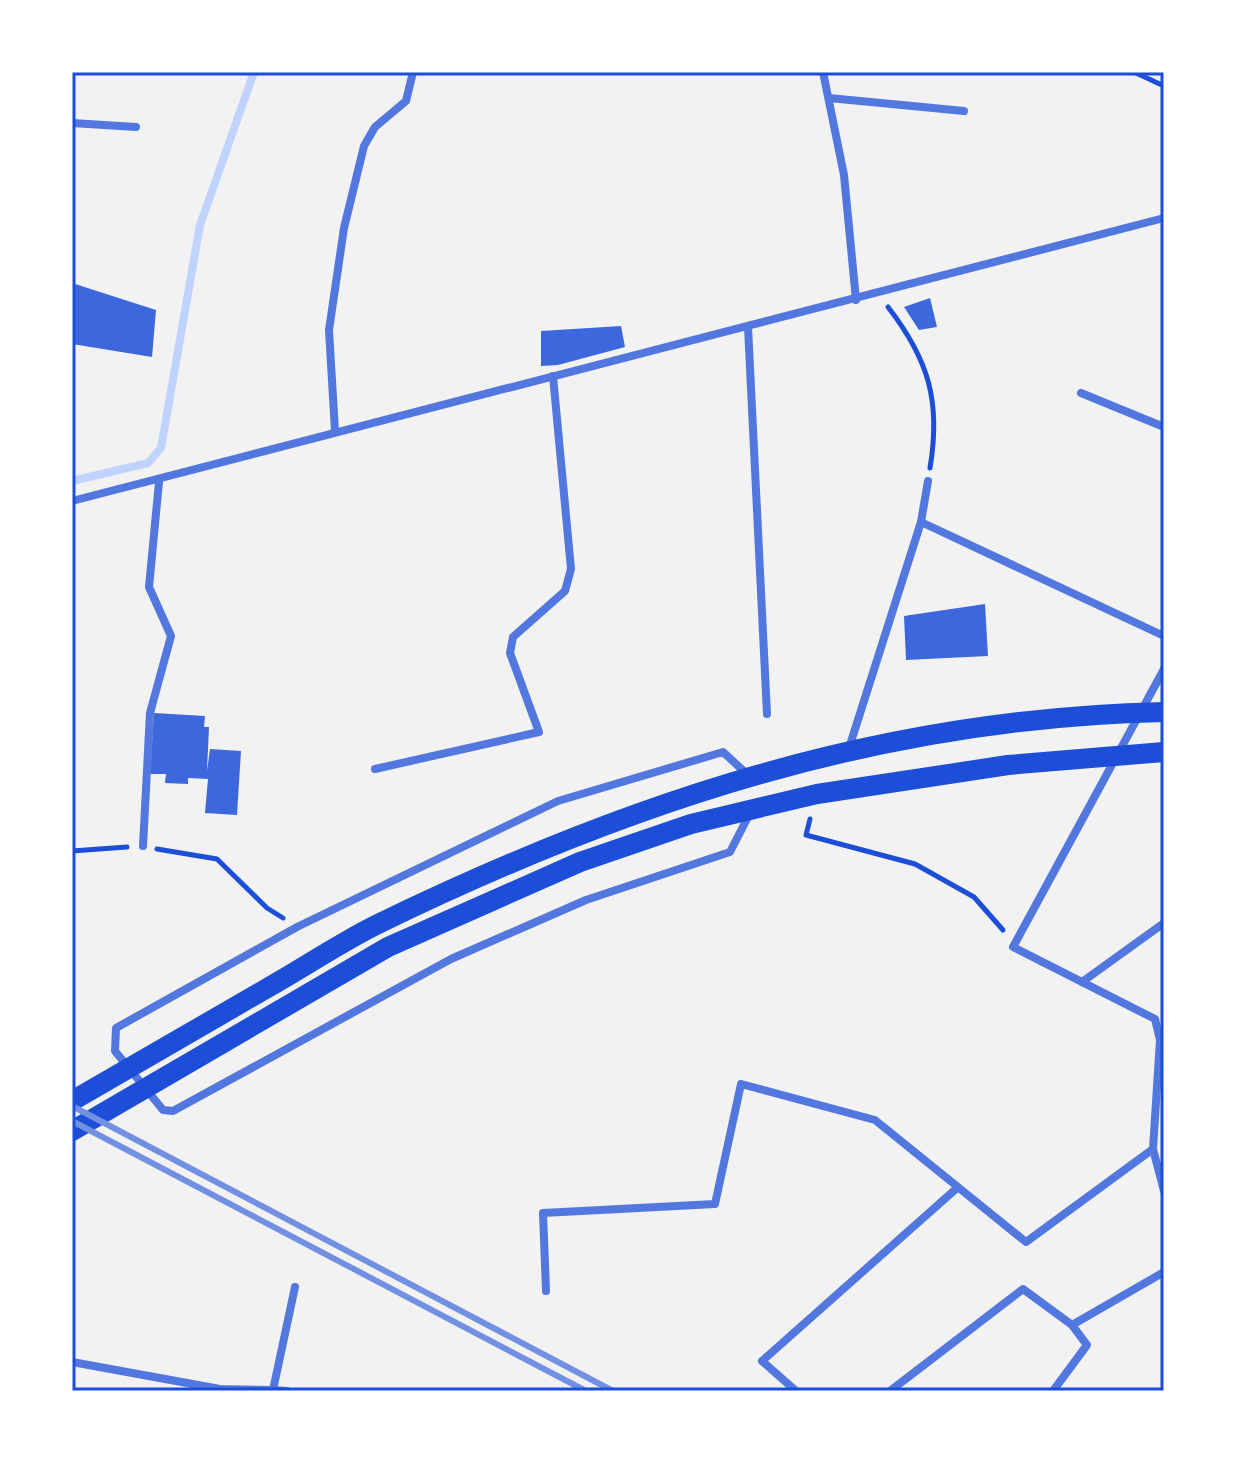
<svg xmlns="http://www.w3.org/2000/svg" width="1236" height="1463" font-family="Quicksand,sans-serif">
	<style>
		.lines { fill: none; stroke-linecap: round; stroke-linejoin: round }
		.stream { stroke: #bfd3fe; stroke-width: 8 }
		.building { fill: #3d67dc }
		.path { stroke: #1d4ed8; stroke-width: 5 }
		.minor { stroke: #5277de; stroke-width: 8 }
		.primary { stroke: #1d4ed8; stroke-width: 20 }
		.rail { stroke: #7290e2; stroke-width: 6 }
		.neatline { fill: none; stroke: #1d4ed8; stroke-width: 3 }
	</style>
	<rect width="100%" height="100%" fill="#f2f2f2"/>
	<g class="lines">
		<polyline class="stream" points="72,481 148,463 161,448 200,225 254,72"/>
	</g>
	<g class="building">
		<polygon points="72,283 156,310 152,357 72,344"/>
		<polygon points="930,298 937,327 919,330 904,307"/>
		<polygon points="621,326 625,347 558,365 541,366 541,331"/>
		<polygon points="985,604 988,656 906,660 904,616"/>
		<polygon points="154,713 205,716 204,727 209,727 207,771 210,749 241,751 237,815 205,813 208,779 188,778 188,784 165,783 166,774 150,774"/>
	</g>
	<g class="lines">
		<g class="path">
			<polyline points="1134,72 1164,86"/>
			<path d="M 888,307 C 929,360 941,402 930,468"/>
			<polyline points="810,819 806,835 915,864 974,897 1003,930"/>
			<polyline points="157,849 217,859 267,908 283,918"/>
			<polyline points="72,851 127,847"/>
		</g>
		<g class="minor">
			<polyline points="823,72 844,175 856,300"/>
			<polyline points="829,98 964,111"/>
			<polyline points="72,123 136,127"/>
			<polyline points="748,327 767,714"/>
			<polyline points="1081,393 1164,427"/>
			<polyline points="335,431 329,330 344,228 364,146 375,127 406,101 413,72"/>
			<polyline points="72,501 1164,218"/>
			<polyline points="921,522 1164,636"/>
			<polyline points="1164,669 1013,947 1155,1019 1160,1040 1153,1149 1164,1191"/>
			<polyline points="849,748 921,522 928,481"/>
			<polyline points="375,769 539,732 510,653 513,637 565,591 571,569 553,376"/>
			<polyline points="748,775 723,752 558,801 297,927 116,1028 115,1051 163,1110 173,1111 451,959 586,900 730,852 750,813"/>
			<polyline points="143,846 150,713 171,636 149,587 159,482"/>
			<polyline points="1082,982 1164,923"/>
			<polyline points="546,1291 543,1213 715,1204 741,1084 875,1120 1026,1242 1153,1149"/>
			<polyline points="72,1362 220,1389 273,1390 295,1287"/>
			<polyline points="273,1390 287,1391"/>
			<polyline points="796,1391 762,1361 957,1188"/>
			<polyline points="890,1391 1023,1289 1072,1325 1164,1272"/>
			<polyline points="1053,1391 1087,1345 1072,1325"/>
		</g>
		<g class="primary">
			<path d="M 72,1101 C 140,1062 208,1022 276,983 C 309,964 342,942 376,925 C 628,802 881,718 1164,712"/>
			<polyline points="72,1131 388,947 580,862 691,824 817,794 1008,765 1164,752"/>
		</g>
		<g class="rail">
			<polyline points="72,1106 613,1391"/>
			<polyline points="72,1121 586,1391"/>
		</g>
	</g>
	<rect width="1236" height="1463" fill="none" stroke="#ffffff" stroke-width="148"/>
	<rect x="74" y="74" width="1088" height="1315" class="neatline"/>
</svg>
